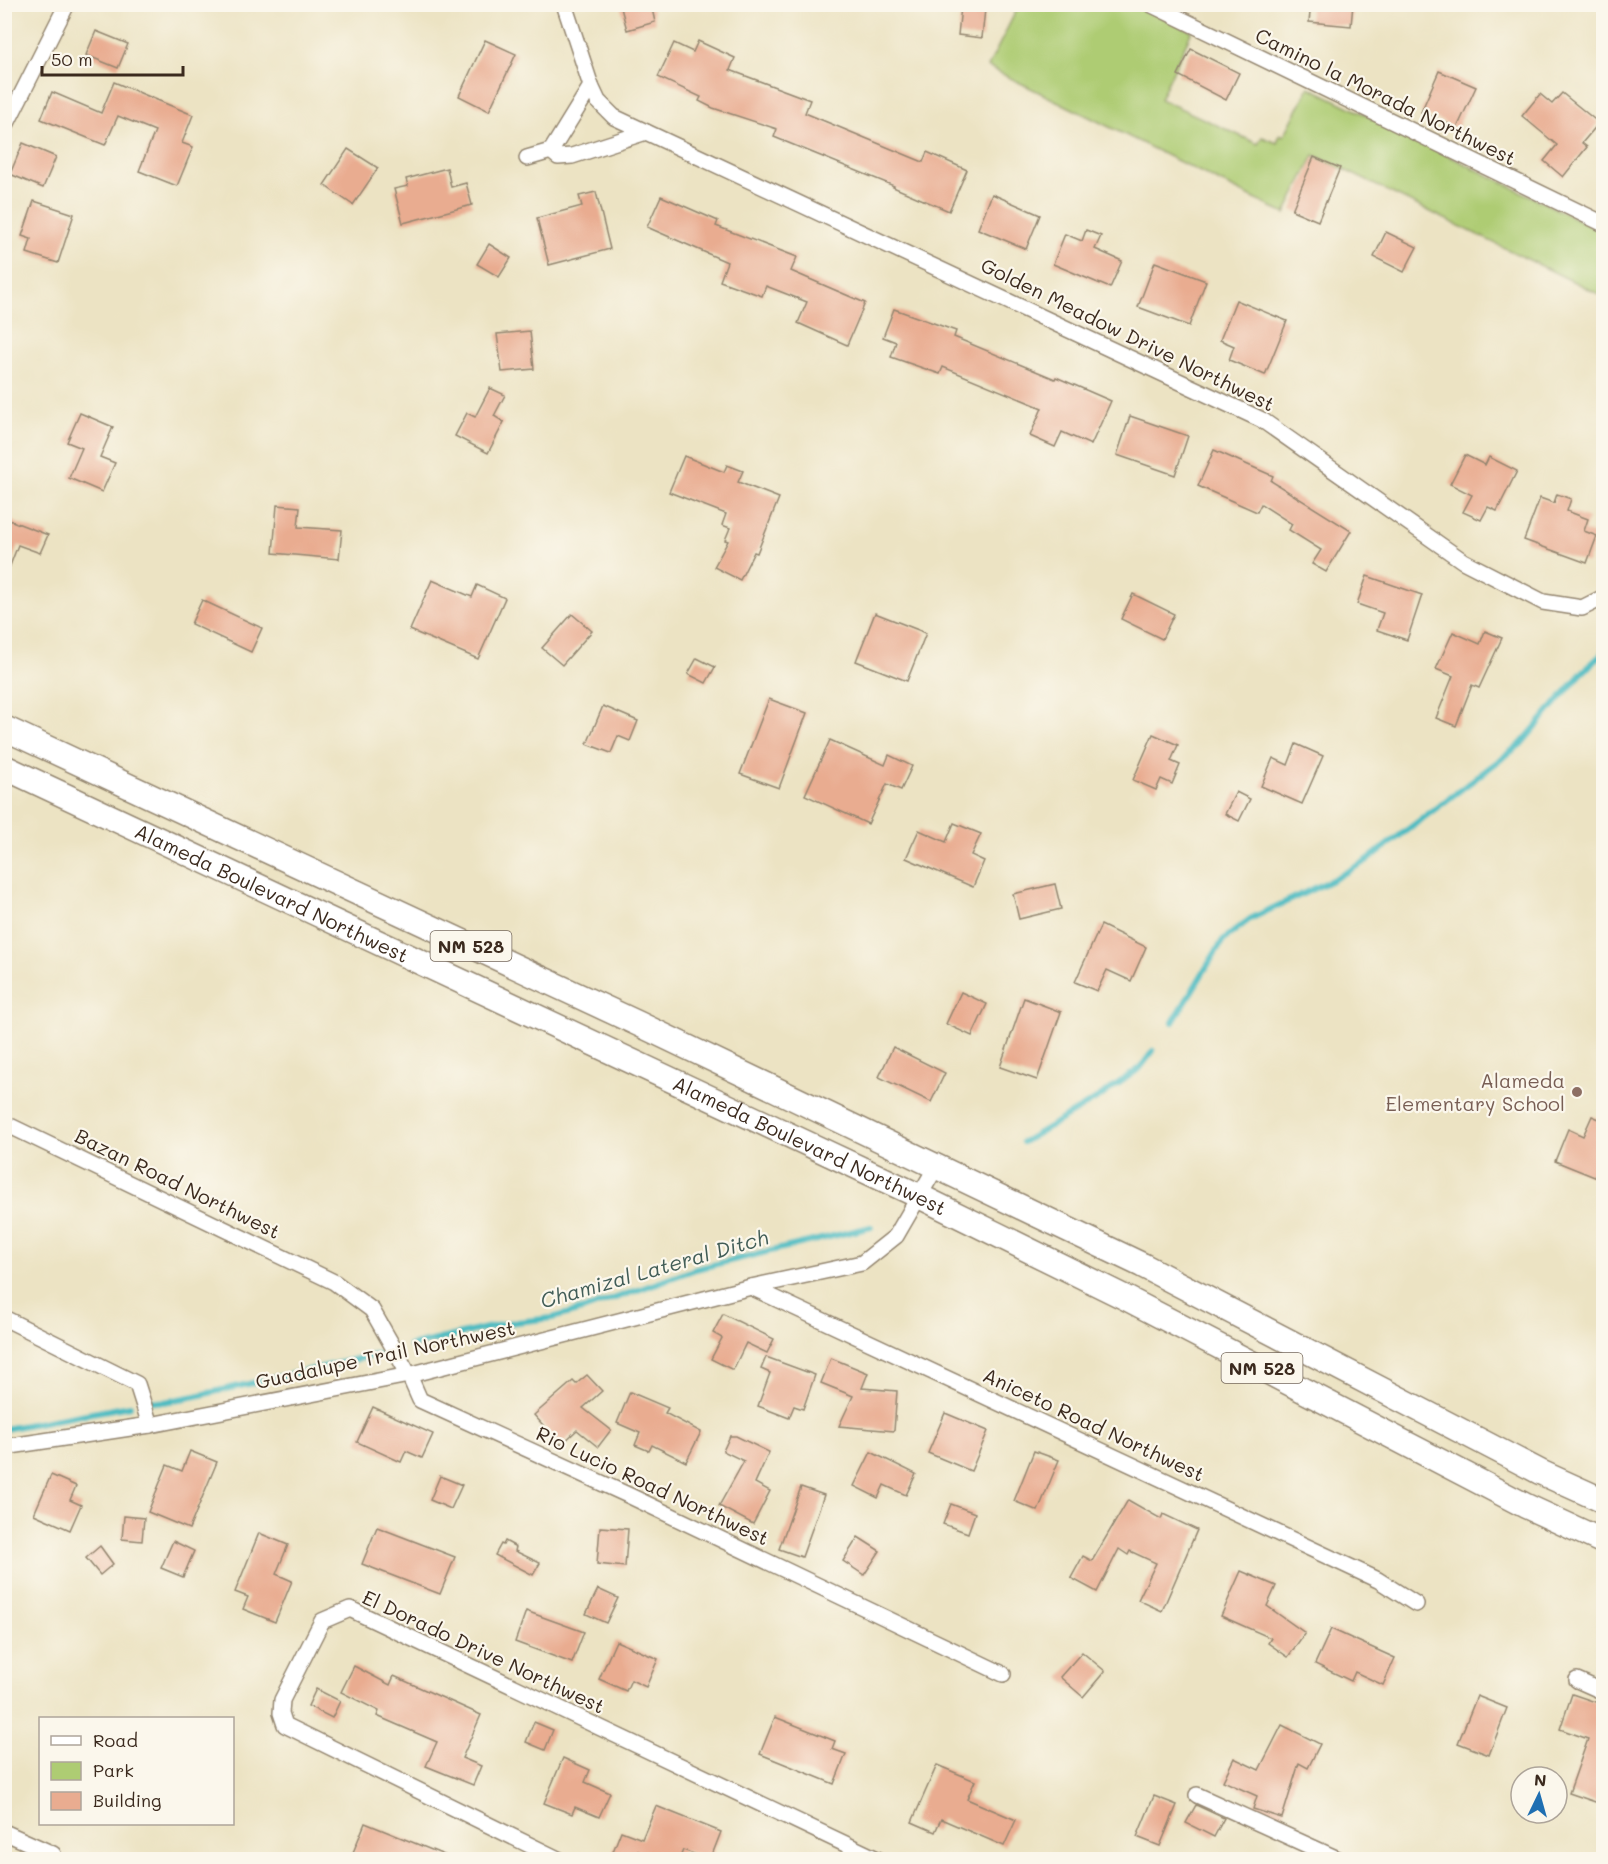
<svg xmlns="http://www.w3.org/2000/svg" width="1608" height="1864" font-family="Mali,sans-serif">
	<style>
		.green { fill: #aecc73; stroke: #747b48; stroke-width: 1.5 }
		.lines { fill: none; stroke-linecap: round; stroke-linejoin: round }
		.stream { stroke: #4ebcc2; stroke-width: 6 }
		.building { fill: #e9ac90 }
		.street-casing { stroke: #948670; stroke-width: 18 }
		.primary-casing { stroke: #948670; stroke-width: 27 }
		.street { stroke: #fff; stroke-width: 15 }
		.primary { stroke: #fff; stroke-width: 24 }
		.education-dot { fill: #8d6e63; stroke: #fbf7ec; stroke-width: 2 }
		.labels { text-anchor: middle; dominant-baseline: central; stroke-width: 4.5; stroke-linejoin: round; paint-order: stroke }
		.shield { fill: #fbf7ec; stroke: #75685c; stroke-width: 1.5 }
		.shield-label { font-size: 18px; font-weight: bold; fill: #3b2a1e }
		.street-label { font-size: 20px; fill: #3b2a1e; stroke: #fbf7ec }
		.education-label { font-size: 20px; fill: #785e54; stroke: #fbf7ec; text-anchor: end }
		.water-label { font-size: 21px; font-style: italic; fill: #425d57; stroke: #fbf7ec }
	</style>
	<rect width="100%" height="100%" fill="#fbf7ec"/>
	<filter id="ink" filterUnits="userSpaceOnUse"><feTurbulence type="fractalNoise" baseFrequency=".0167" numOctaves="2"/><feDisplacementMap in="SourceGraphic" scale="12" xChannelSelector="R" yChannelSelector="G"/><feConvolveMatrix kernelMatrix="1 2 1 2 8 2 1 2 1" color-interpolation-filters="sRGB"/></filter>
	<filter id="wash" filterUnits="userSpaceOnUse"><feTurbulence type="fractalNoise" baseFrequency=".008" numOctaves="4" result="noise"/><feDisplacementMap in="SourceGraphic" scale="24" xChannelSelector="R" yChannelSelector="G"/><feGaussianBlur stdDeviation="1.35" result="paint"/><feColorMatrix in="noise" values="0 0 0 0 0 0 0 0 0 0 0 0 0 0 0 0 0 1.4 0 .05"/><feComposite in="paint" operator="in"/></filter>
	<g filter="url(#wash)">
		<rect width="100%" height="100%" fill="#ece3c3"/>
		<polygon class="green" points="1019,5 1137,5 1192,31 1160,99 1258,144 1262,137 1277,143 1280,134 1284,136 1309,87 1603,232 1603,296 1314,155 1285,214 988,67"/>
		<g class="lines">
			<g class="stream">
				<polyline points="1173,1022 1223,940 1250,919 1334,879 1366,861 1521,744 1581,674 1604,652"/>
				<polyline points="1023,1142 1098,1098 1140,1068 1153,1051"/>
				<polyline points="410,1346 508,1323 552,1318 585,1309 696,1269 871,1227"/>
				<polyline points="152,1401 164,1402 196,1396 379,1354"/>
				<polyline points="4,1429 130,1406"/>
			</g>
		</g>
		<g id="blocks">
			<g class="building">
				<polygon points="620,4 651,4 655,22 627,30"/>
				<polygon points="1311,4 1353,4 1351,26 1309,22"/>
				<polygon points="961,7 985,9 982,38 958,35"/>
				<polygon points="96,31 128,44 118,68 86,55"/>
				<polygon points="485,40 516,54 489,111 459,96"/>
				<polygon points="698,41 735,58 730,70 810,100 805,113 923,162 927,152 967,170 949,211 893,187 894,186 774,137 777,129 713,108 699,101 701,97 658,77 674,43 693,52"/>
				<polygon points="1191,49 1239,73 1226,100 1178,75"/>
				<polygon points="1439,71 1476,87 1457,128 1421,112"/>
				<polygon points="114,82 193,115 182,143 193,147 177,186 139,171 155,131 118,116 105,145 41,119 52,92 101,113"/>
				<polygon points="1562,93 1599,123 1582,143 1587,147 1563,177 1544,161 1557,145 1522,116 1540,94 1552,104"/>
				<polygon points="23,143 56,157 43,188 10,174"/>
				<polygon points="348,149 378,168 353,205 324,185"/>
				<polygon points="1314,157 1340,168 1318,221 1292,210"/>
				<polygon points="447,168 451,187 466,183 472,205 403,223 394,189 408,186 406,179"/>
				<polygon points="596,192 610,249 549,265 537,218 582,206 579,196"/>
				<polygon points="992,194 1040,215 1026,249 978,229"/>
				<polygon points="661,196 718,221 716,226 797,257 791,271 865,303 847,345 798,323 807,302 766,286 762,296 720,281 727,262 647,227"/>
				<polygon points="34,201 74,214 58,263 27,253 31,239 22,236"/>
				<polygon points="1086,230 1101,236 1095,249 1122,261 1110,288 1053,264 1065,234 1082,241"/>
				<polygon points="1386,232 1417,247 1404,272 1374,257"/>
				<polygon points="489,244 511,258 499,277 477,264"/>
				<polygon points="1155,262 1206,281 1189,326 1138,307"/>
				<polygon points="1236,300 1287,321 1265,375 1229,360 1234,346 1220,340"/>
				<polygon points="894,309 956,331 954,337 1055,379 1056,377 1111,401 1091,445 1062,432 1055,447 1030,436 1042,408 943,367 940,374 891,357 896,342 883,337"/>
				<polygon points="530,331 534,369 502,372 497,334"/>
				<polygon points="490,388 505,395 494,416 504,422 488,453 455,436 467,413 475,417"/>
				<polygon points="80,413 113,427 100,457 115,463 102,492 69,478 82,448 67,442"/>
				<polygon points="1130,416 1188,436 1175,475 1117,455"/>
				<polygon points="1214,450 1273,476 1271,481 1351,531 1326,572 1312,564 1321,550 1289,530 1292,524 1261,504 1257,512 1198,486"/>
				<polygon points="1465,455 1485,465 1489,457 1517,471 1497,511 1488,507 1481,520 1463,512 1472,495 1450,484"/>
				<polygon points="684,456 724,472 727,465 743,471 738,482 779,498 757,553 754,552 740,580 714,567 728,541 725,540 730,528 722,525 726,514 669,492"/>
				<polygon points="1557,494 1571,499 1567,511 1588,519 1584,531 1597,536 1587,563 1524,540 1540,498 1554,503"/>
				<polygon points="277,505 300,507 298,527 342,530 339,559 273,553"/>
				<polygon points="4,518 48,535 40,553 18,545 6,576 4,576"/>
				<polygon points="1367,576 1422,595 1407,640 1377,630 1383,613 1357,604"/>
				<polygon points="432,580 472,597 477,585 505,598 478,659 410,630"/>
				<polygon points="1133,594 1174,614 1162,639 1121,619"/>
				<polygon points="202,600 262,628 251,652 191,624"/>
				<polygon points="875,613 926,633 907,681 856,661"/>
				<polygon points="572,614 592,631 562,665 542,648"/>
				<polygon points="1485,631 1502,638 1479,688 1472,685 1456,726 1436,718 1453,676 1436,669 1453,632 1480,644"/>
				<polygon points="697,658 715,667 706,683 688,674"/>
				<polygon points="769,699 807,713 779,788 740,774"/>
				<polygon points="603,706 638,721 630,741 618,736 611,753 587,744"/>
				<polygon points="1153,734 1178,745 1171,761 1180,765 1172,784 1161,779 1156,790 1133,780"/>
				<polygon points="830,740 885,765 889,755 912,766 901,790 887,784 868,824 805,795"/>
				<polygon points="1296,744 1323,756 1302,804 1261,786 1273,758 1288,765"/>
				<polygon points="1236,792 1250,799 1239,821 1225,814"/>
				<polygon points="954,823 981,834 971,855 984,861 973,887 906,858 919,830 946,842"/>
				<polygon points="1055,884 1061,909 1019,919 1013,894"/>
				<polygon points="1101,925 1146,947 1131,981 1107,970 1097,991 1075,982"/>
				<polygon points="961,992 987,1004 972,1036 946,1024"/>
				<polygon points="1024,998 1061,1012 1037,1080 1000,1067"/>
				<polygon points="893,1047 945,1073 931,1102 879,1077"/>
				<polygon points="1592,1116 1604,1121 1604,1162 1597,1178 1555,1161 1568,1129 1583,1136"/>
				<polygon points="723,1314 774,1339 767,1353 746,1343 733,1370 711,1359 722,1338 713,1333"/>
				<polygon points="766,1357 815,1375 803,1409 794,1406 789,1418 758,1406 770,1373 761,1369"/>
				<polygon points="831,1358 868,1373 862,1388 897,1391 894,1431 839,1426 853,1396 821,1383"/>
				<polygon points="587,1375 602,1391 583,1408 611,1430 598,1447 577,1430 561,1445 534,1415 573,1381 576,1384"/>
				<polygon points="630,1392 668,1408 665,1413 701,1432 686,1462 652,1445 649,1451 635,1445 640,1433 617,1423"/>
				<polygon points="373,1407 433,1434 422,1458 406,1451 401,1462 357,1442"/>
				<polygon points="945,1413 988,1431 971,1471 928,1453"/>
				<polygon points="730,1436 736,1436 769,1452 755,1483 770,1491 753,1524 719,1506 744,1461 723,1451"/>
				<polygon points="190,1451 217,1462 189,1529 148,1512 167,1465 182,1471"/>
				<polygon points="1034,1451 1059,1460 1038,1511 1014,1501"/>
				<polygon points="871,1452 916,1474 906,1495 884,1485 878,1498 854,1486"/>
				<polygon points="51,1475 76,1486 70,1500 81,1505 70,1530 34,1514"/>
				<polygon points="440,1476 462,1485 451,1509 430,1500"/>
				<polygon points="801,1487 824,1495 802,1557 779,1549"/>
				<polygon points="1128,1500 1161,1519 1163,1514 1197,1530 1162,1611 1138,1600 1156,1563 1130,1551 1128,1555 1119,1549 1097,1592 1071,1578 1083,1556 1092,1561"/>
				<polygon points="951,1504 975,1513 968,1533 943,1524"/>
				<polygon points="124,1516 144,1518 142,1541 122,1539"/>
				<polygon points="377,1527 455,1557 440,1594 362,1564"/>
				<polygon points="600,1527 628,1529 625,1567 597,1564"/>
				<polygon points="259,1533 288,1545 276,1574 292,1581 275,1622 243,1609 248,1597 235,1592"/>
				<polygon points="858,1537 880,1551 864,1575 843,1561"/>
				<polygon points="173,1541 194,1551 183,1577 161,1568"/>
				<polygon points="505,1541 516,1547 515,1551 540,1563 533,1575 495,1555 501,1544 503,1545"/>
				<polygon points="100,1546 113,1564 100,1575 86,1558"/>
				<polygon points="1241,1571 1276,1586 1267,1606 1305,1633 1288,1657 1268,1643 1271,1638 1221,1616"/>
				<polygon points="598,1589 618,1598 606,1623 586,1614"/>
				<polygon points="526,1611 584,1632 572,1663 515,1642"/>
				<polygon points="1331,1629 1395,1658 1383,1685 1355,1672 1351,1681 1315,1664"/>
				<polygon points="616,1641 658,1659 646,1687 631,1680 626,1691 599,1679"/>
				<polygon points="1082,1652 1105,1671 1083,1697 1060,1677"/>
				<polygon points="354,1666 390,1685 394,1676 481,1715 462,1758 481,1766 473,1785 426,1766 437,1742 377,1716 379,1711 341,1692"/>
				<polygon points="316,1689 340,1701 332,1718 308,1706"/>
				<polygon points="1572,1694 1601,1704 1604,1702 1604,1805 1569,1793 1588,1739 1560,1729"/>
				<polygon points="1477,1696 1507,1708 1489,1755 1458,1743"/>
				<polygon points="775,1717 835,1741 832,1749 846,1754 834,1784 760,1754"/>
				<polygon points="534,1722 553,1730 545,1750 526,1742"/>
				<polygon points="1282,1725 1320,1744 1308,1768 1299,1763 1282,1818 1253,1809 1257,1796 1223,1781 1234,1758 1259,1770"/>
				<polygon points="563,1758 590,1770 585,1782 610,1793 599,1817 575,1807 572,1814 544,1803"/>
				<polygon points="937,1765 975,1781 967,1799 1016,1820 1004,1846 941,1819 935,1832 912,1822"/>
				<polygon points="1154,1796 1177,1805 1160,1846 1137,1837"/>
				<polygon points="1196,1805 1224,1818 1214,1837 1186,1823"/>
				<polygon points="656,1806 721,1832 710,1860 683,1850 679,1860 658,1860 638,1851 634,1860 625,1860 612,1854 621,1831 642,1839"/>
				<polygon points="365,1823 454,1859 454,1860 364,1860 352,1855"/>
			</g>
		</g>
	</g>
	<g filter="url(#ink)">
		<use href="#blocks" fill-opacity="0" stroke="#948670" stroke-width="1.5"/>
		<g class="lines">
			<g class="street-casing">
				<g id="street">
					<polyline points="564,4 591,86 598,101 614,117 1262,420 1463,561 1543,602 1582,608 1604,597"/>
					<polyline points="1150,4 1604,224"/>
					<polyline points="4,129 67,4"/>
					<polyline points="551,151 558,157 572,156 646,132"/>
					<polyline points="527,158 551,151 591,86"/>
					<polyline points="4,1123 334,1282 372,1310 409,1375 420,1400 630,1496 1003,1674"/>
					<polyline points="751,1287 1378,1580 1416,1604"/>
					<polyline points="4,1318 137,1384 150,1425"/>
					<polyline points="4,1447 150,1425 409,1375 751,1287 862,1263 896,1236 936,1167"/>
					<polyline points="1577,1680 1604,1692"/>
					<polyline points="1197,1795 1340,1860"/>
					<polyline points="4,1832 53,1854"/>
					<polyline points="560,1860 285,1725 281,1713 282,1700 322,1621 350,1609 879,1860"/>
				</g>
			</g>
			<g class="primary-casing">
				<g id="primary">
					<polyline points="4,728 639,1024 1142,1265 1540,1472 1604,1501"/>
					<path id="s1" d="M 4,767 L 919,1196 L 1126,1298 L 1526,1506 L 1604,1542"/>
				</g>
			</g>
			<use href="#street" class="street"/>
			<use href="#primary" class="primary"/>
		</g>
	</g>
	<circle class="education-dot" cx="1577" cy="1092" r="6"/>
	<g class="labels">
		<g class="shield">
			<rect x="430.5" y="931" width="81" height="30" rx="4.5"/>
			<rect x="1221.5" y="1353" width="81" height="30" rx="4.5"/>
		</g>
		<g class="shield-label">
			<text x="471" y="946">NM 528</text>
			<text x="1262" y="1368">NM 528</text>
		</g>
		<g class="street-label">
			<text transform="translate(1386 96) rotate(26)">Camino la Morada Northwest</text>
			<text transform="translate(1128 334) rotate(26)">Golden Meadow Drive Northwest</text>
			<text stroke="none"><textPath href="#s1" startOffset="296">Alameda Boulevard Northwest</textPath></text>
			<text stroke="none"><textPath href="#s1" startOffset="890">Alameda Boulevard Northwest</textPath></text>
			<text transform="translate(178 1183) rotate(26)">Bazan Road Northwest</text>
			<text transform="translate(385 1354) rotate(-12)">Guadalupe Trail Northwest</text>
			<text transform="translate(1094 1424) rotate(25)">Aniceto Road Northwest</text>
			<text transform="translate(653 1485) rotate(25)">Rio Lucio Road Northwest</text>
			<text transform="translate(484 1651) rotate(25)">El Dorado Drive Northwest</text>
		</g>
		<g class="education-label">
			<text x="1565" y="1080">Alameda<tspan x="1565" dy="23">Elementary School</tspan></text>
		</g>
		<g class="water-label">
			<text transform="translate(654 1268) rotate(-16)">Chamizal Lateral Ditch</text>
		</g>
	</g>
	<rect width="1608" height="1864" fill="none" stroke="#fbf7ec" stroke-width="24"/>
	<rect x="39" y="1717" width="195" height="108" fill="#fbf7ec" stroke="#aea59a" stroke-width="1.5"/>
	<rect x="51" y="1736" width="30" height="9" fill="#ffffff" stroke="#aea59a" stroke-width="1.5"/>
	<text x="93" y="1747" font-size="18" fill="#3b2a1e">Road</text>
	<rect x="51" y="1762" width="30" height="18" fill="#aecc73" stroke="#aea59a" stroke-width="1.5"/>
	<text x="93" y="1777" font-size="18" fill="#3b2a1e">Park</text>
	<rect x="51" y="1792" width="30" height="18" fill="#e9ac90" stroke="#aea59a" stroke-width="1.5"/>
	<text x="93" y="1807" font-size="18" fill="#3b2a1e">Building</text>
	<g transform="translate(1539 1795) rotate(5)"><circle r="28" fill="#fbf7ec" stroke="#aea59a" stroke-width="1.5"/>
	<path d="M0-4.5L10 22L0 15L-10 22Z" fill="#1f6fb2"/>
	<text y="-9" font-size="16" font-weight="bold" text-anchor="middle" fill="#3b2a1e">N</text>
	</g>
	<path d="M42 66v9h141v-9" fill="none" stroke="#3b2a1e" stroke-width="3"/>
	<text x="51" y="66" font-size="18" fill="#3b2a1e" stroke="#fbf7ec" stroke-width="4.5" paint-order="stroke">50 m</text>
</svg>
